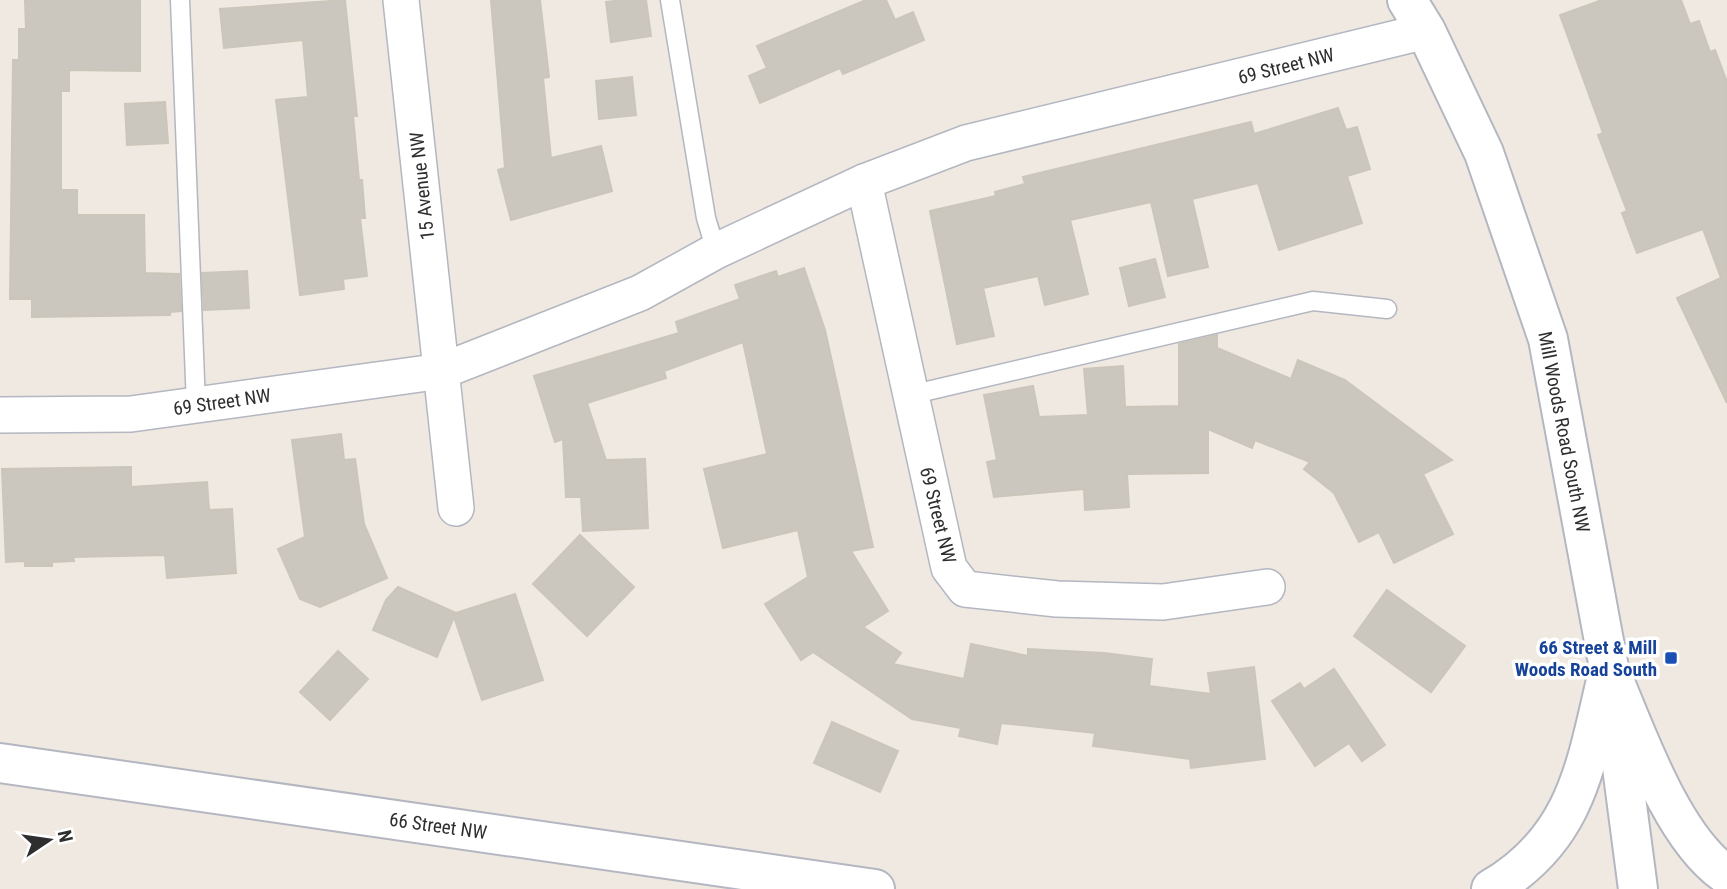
<svg xmlns="http://www.w3.org/2000/svg" width="1727" height="889" font-family="'Roboto Condensed',sans-serif">
	<style>
		.building { fill: #cbc7bf; stroke: #cbc5ba; stroke-width: 2 }
		.lines { fill: none; stroke-linecap: round; stroke-linejoin: round }
		.service-casing { stroke: #b4b7c1; stroke-width: 21 }
		.minor-casing { stroke: #b4b7c1; stroke-width: 38 }
		.tertiary-casing { stroke: #b4b7c1; stroke-width: 42 }
		.secondary-casing { stroke: #b4b7c1; stroke-width: 42 }
		.service { stroke: #fff; stroke-width: 18 }
		.minor { stroke: #fff; stroke-width: 35 }
		.tertiary { stroke: #fff; stroke-width: 38 }
		.secondary { stroke: #fff; stroke-width: 38 }
		.transit-dot { fill: #1a4fb4; stroke: #fff; stroke-width: 2.5 }
		.labels { text-anchor: middle; dominant-baseline: central; stroke-width: 7; stroke-linejoin: round; paint-order: stroke }
		.street-label { font-size: 19px; fill: #2e2e2e; stroke: #fff }
		.transit-label { font-size: 19px; font-weight: bold; fill: #164399; stroke: #fff; text-anchor: end }
	</style>
	<rect width="100%" height="100%" fill="#efe9e1"/>
	<g class="building">
		<polygon points="25,0 140,0 140,71 69,70 69,91 61,91 61,190 77,190 77,215 144,215 145,273 179,274 181,311 170,312 170,315 32,317 32,299 10,299 13,60 19,60 19,29 26,29"/>
		<polygon points="345,0 357,116 353,116 359,180 362,180 365,218 360,218 367,276 343,279 344,289 300,295 276,100 308,97 303,40 224,48 220,9"/>
		<polygon points="491,0 540,0 549,77 543,78 551,158 601,146 612,191 511,220 498,170 505,168"/>
		<polygon points="623,0 646,0 651,36 611,42 606,2"/>
		<polygon points="866,0 886,0 895,20 913,12 924,40 843,74 840,68 760,103 749,76 767,68 757,46"/>
		<polygon points="1602,0 1681,0 1690,24 1699,21 1710,52 1715,50 1727,82 1727,403 1677,298 1721,278 1703,229 1637,253 1622,213 1627,211 1598,135 1603,133 1560,15"/>
		<polygon points="632,77 636,115 599,119 596,81"/>
		<polygon points="165,102 168,143 127,145 125,104"/>
		<polygon points="1338,108 1346,130 1357,127 1370,169 1347,176 1362,223 1279,250 1258,183 1192,199 1208,267 1168,276 1151,202 1070,220 1088,294 1045,305 1038,276 983,288 994,336 957,344 930,211 996,196 995,192 1025,184 1023,177 1251,122 1254,134"/>
		<polygon points="1155,259 1165,297 1129,306 1120,268"/>
		<polygon points="804,268 825,330 873,547 851,551 888,611 863,627 901,653 893,664 964,679 971,644 1028,656 1028,649 1104,653 1152,659 1149,686 1211,694 1208,673 1254,667 1265,759 1191,768 1190,759 1093,746 1095,733 1001,723 997,744 959,736 961,728 912,719 813,652 801,660 765,604 808,577 798,530 723,548 704,469 767,454 743,342 664,371 666,378 587,403 606,460 645,459 648,528 583,531 581,497 566,497 563,439 555,442 534,376 679,333 676,322 740,299 735,285 776,271 778,277"/>
		<polygon points="247,271 249,308 204,310 202,273"/>
		<polygon points="1217,335 1217,348 1291,379 1298,360 1345,380 1452,460 1423,474 1453,534 1394,563 1379,532 1359,542 1334,493 1304,469 1310,462 1255,440 1252,448 1208,429 1208,473 1127,474 1129,507 1085,510 1084,489 994,497 987,462 997,460 984,395 1033,386 1039,417 1088,415 1084,369 1123,366 1125,407 1179,406 1179,344"/>
		<polygon points="341,434 344,460 355,459 364,524 387,578 320,607 300,599 278,549 305,537 292,440"/>
		<polygon points="131,467 131,487 207,482 209,510 232,509 236,573 167,578 165,555 73,557 74,561 52,562 52,566 25,566 25,561 6,562 2,469"/>
		<polygon points="580,535 634,587 587,636 533,584"/>
		<polygon points="398,587 456,613 515,594 543,680 482,700 454,617 437,657 373,630 386,600"/>
		<polygon points="1387,590 1465,646 1431,692 1354,636"/>
		<polygon points="338,651 368,679 330,720 300,692"/>
		<polygon points="1334,669 1385,745 1362,761 1349,743 1315,766 1272,701 1300,683 1304,689"/>
		<polygon points="832,722 898,751 880,792 814,763"/>
	</g>
	<g class="lines">
		<g class="service-casing">
			<g id="service">
				<polyline points="180,0 196,405"/>
				<polyline points="670,0 706,218 716,251"/>
				<polyline points="910,395 1313,301 1387,309"/>
			</g>
		</g>
		<g class="minor-casing">
			<g id="minor">
				<polyline points="401,0 456,508"/>
				<polyline points="864,182 949,568 965,589 1057,599 1163,602 1267,587"/>
				<polyline points="0,415 131,414 442,371 640,293 716,251 864,182 966,143 1426,31"/>
			</g>
		</g>
		<g class="tertiary-casing">
			<polyline id="tertiary" points="1407,0 1426,31 1484,153 1548,339 1609,668 1638,889"/>
		</g>
		<g class="secondary-casing">
			<g id="secondary">
				<path d="M 1609,668 C 1635,729 1672,839 1727,875"/>
				<polyline points="0,763 875,889"/>
				<path d="M 1491,889 C 1580,837 1586,761 1609,668"/>
			</g>
		</g>
		<use href="#service" class="service"/>
		<use href="#minor" class="minor"/>
		<use href="#tertiary" class="tertiary"/>
		<use href="#secondary" class="secondary"/>
	</g>
	<rect class="transit-dot" x="1664" y="651" width="14" height="14" rx="3.5"/>
	<g class="labels">
		<g class="street-label">
			<text transform="translate(1286 66) rotate(-14)">69 Street NW</text>
			<text transform="translate(422 186) rotate(-96)">15 Avenue NW</text>
			<text transform="translate(222 402) rotate(-8)">69 Street NW</text>
			<text transform="translate(1564 432) rotate(79)">Mill Woods Road South NW</text>
			<text transform="translate(938 515) rotate(76)">69 Street NW</text>
			<text transform="translate(438 826) rotate(8)">66 Street NW</text>
		</g>
		<g class="transit-label">
			<text x="1657" y="647">66 Street &amp; Mill<tspan x="1657" dy="22">Woods Road South</tspan></text>
		</g>
	</g>
	<g transform="translate(49 840) rotate(77)" stroke="#ffffff" stroke-width="5" paint-order="stroke">
	<path d="M0-5L12 26L0 18L-12 26Z" fill="#2e2e2e"/>
	<text y="-10" font-size="19" font-weight="bold" text-anchor="middle" fill="#2e2e2e">N</text>
	</g>
</svg>
